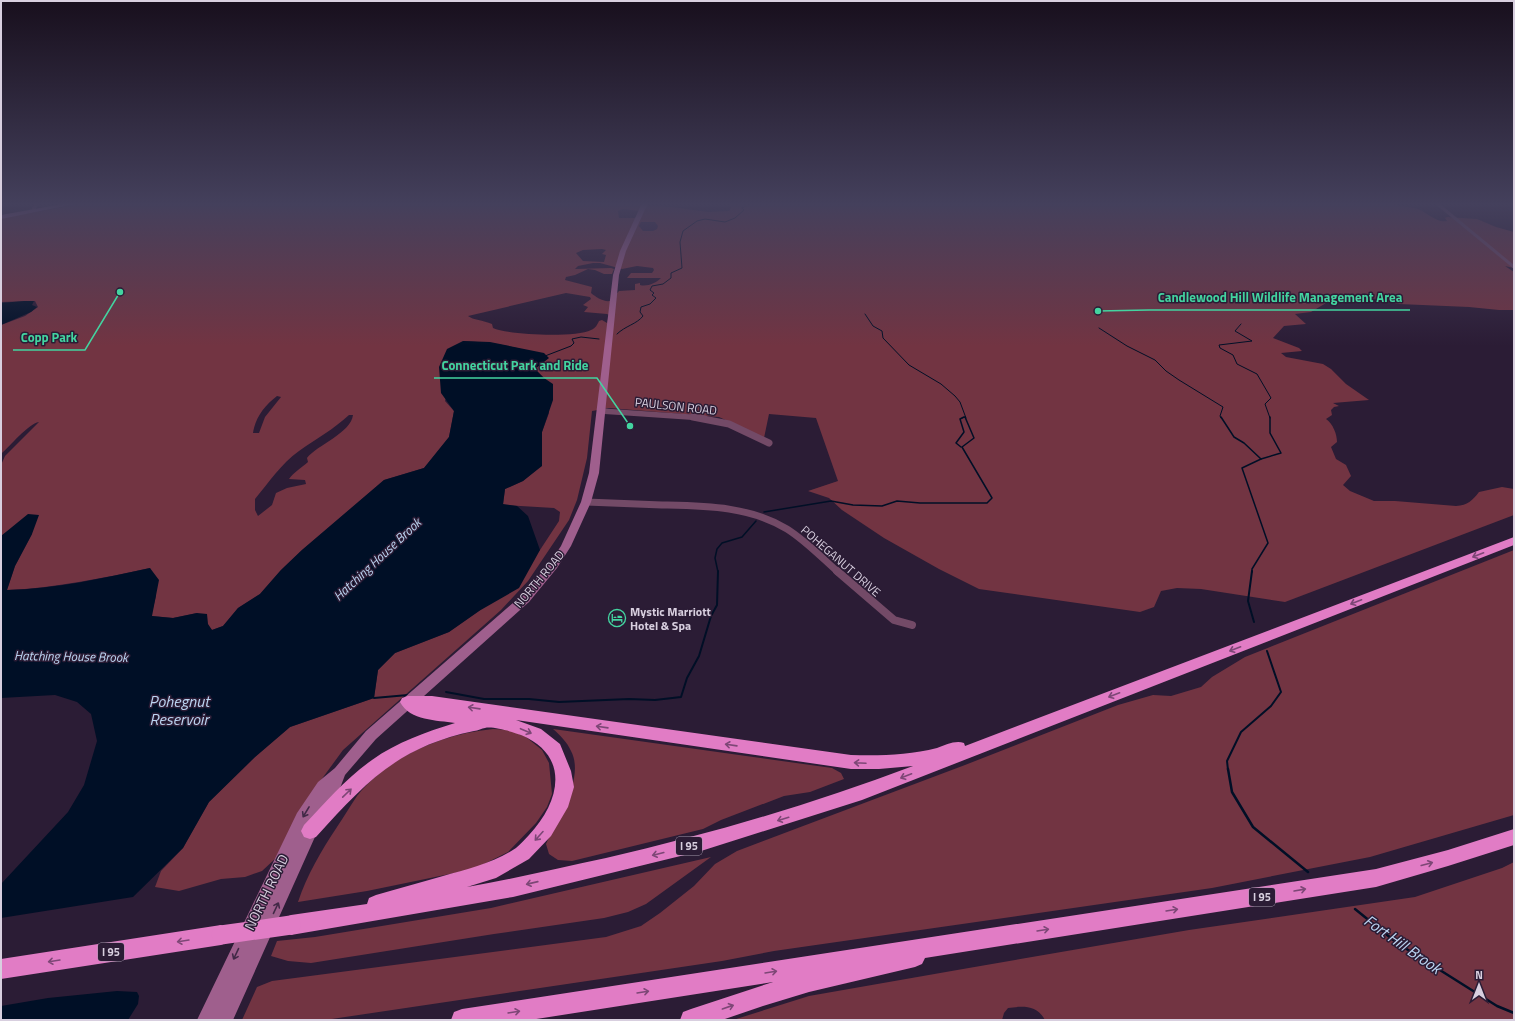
<svg xmlns="http://www.w3.org/2000/svg" width="1515" height="1021" font-family="'Titillium Web',sans-serif">
	<style>
		.built { fill: #332141 }
		.green { fill: #723442; fill-rule: evenodd }
		.water { fill: #000f26 }
		.lines { fill: none; stroke-linecap: round; stroke-linejoin: round }
		.stream-far3 { stroke: #000f26; stroke-width: 1 }
		.stream-far2 { stroke: #000f26; stroke-width: 1.5 }
		.stream-far1 { stroke: #000f26; stroke-width: 2 }
		.stream { stroke: #000f26; stroke-width: 2.5 }
		.minor-far2 { stroke: #734a67; stroke-width: 5.5 }
		.minor-far1 { stroke: #734a67; stroke-width: 7 }
		.minor { stroke: #734a67; stroke-width: 8 }
		.tertiary { fill: #734a67; fill-rule: evenodd }
		.secondary { fill: #9f5f8d; fill-rule: evenodd }
		.motorway { fill: #e17cc5; fill-rule: evenodd }
		.motorway-bridge { stroke: #e17cc5; stroke-width: 19 }
		.oneway { stroke: #7d4776 }
		.oneway2 { stroke: #422947 }
		.labels { text-anchor: middle; dominant-baseline: central; stroke-width: 3; stroke-linejoin: round; paint-order: stroke }
		.shield { fill: #2b1c35; stroke: #a499ac; stroke-width: 1 }
		.shield-label { font-size: 11px; font-weight: bold; fill: #d8cfdf }
		.street-label { font-size: 12px; fill: #d8cfdf; stroke: #2b1c35 }
		.poi-label { font-size: 12px; font-weight: bold; fill: #d8cfdf; stroke: #2b1c35; text-anchor: start }
		.water-label { font-size: 13px; font-style: italic; fill: #bcd5f2; stroke: #2b1c35 }
		.near-street-label { font-size: 14px; fill: #d8cfdf; stroke: #2b1c35 }
		.near-water-label { font-size: 16px; font-style: italic; fill: #bcd5f2; stroke: #2b1c35 }
		.leader { fill: none; stroke: #43d4a0; stroke-width: 1.5 }
		.callout-dot { fill: #43d4a0; stroke: #2b1c35; stroke-width: 1.5 }
		.callout-label { font-size: 13px; text-anchor: middle; font-weight: bold; fill: #43d4a0; stroke: #2b1c35; stroke-width: 3; stroke-linejoin: round; paint-order: stroke }
	</style>
	<rect width="100%" height="100%" fill="#2b1c35"/>
	<polygon class="built" points="641,222 655,222 658,225 657,229 653,231 643,231 638,226"/>
	<g class="green">
		<path d="M 86,203 L 642,203 L 642,205 L 651,206 L 672,207 L 708,212 L 729,211 L 731,208 L 728,203 L 1392,203 C 1401,208 1409,206 1418,209 C 1428,213 1436,223 1447,221 L 1445,218 L 1447,217 L 1477,219 L 1496,227 L 1514,232 L 1514,268 L 1505,266 L 1514,272 L 1514,310 L 1499,310 L 1469,307 L 1399,304 L 1372,298 L 1364,298 L 1340,300 L 1326,303 L 1311,312 L 1295,314 L 1306,324 L 1284,326 L 1273,338 L 1299,348 L 1302,351 L 1281,353 L 1286,357 L 1323,364 L 1331,369 L 1346,384 L 1369,400 L 1333,403 L 1339,406 L 1334,407 L 1331,410 L 1332,415 L 1326,419 C 1333,424 1337,434 1337,442 L 1331,447 L 1336,459 L 1346,465 L 1351,476 L 1343,485 L 1350,491 L 1374,501 L 1395,501 L 1456,506 C 1468,505 1472,501 1479,492 L 1502,487 L 1514,489 L 1514,515 L 1285,602 L 1201,589 L 1177,588 L 1161,591 L 1154,607 L 1140,612 L 979,589 L 939,569 L 884,538 L 842,510 L 829,498 L 808,491 L 838,481 L 816,418 L 769,414 L 764,438 L 719,417 L 609,408 L 592,411 L 587,458 L 577,500 L 569,520 L 528,581 L 501,610 L 343,750 L 313,791 L 276,858 L 262,871 L 245,877 L 221,879 L 179,891 L 155,887 L 161,871 L 183,848 L 209,802 L 255,757 L 290,727 L 374,698 L 378,670 L 395,653 L 449,632 L 479,611 L 540,550 L 559,521 L 560,512 L 554,508 L 503,505 L 505,489 L 523,481 L 542,465 L 542,432 L 549,413 L 544,378 L 535,369 L 548,358 C 521,347 493,342 463,341 L 445,401 L 454,411 L 449,437 L 424,468 L 384,480 L 302,550 L 281,570 L 260,594 L 238,608 L 223,626 L 212,630 L 197,613 L 173,618 L 151,616 L 156,596 L 150,568 C 103,578 55,588 7,590 L 15,566 L 32,534 L 11,529 L 1,536 L 1,465 L 5,456 L 39,422 C 28,424 10,446 1,454 L 1,325 L 25,316 L 38,307 L 35,301 L 1,302 L 1,218 ZM 623,209 L 640,211 L 636,218 L 619,218 L 618,211 ZM 641,222 L 655,222 L 658,226 L 657,229 L 653,231 L 643,231 L 639,226 ZM 602,249 L 606,250 L 602,254 L 606,255 L 604,262 L 583,261 L 576,253 L 583,250 ZM 593,263 L 600,263 L 622,269 L 637,266 L 653,268 L 654,270 L 652,273 L 631,273 L 627,278 L 661,278 C 656,283 647,287 640,285 L 640,283 L 635,284 L 635,290 L 619,291 L 610,301 C 603,302 596,297 591,293 L 592,287 L 565,280 L 566,277 L 575,275 L 588,269 L 595,270 L 604,274 L 612,274 L 614,269 L 611,268 L 575,269 L 578,266 ZM 566,293 L 590,297 L 591,299 L 583,305 L 588,307 L 584,312 L 607,314 L 609,315 L 607,323 L 602,320 L 599,321 C 597,325 596,328 591,330 C 575,338 509,335 493,328 L 492,324 C 483,320 473,320 468,316 ZM 277,396 L 281,397 L 265,417 L 259,433 L 253,433 C 255,418 265,405 277,396 ZM 349,415 L 353,415 C 351,433 317,445 307,458 L 308,462 C 301,468 294,472 289,479 L 305,480 L 306,484 L 287,488 L 276,493 L 272,505 L 258,516 L 255,510 L 255,499 C 269,482 281,464 299,451 C 316,439 334,429 349,415 Z"/>
		<polygon points="1514,550 1514,815 1370,857 1212,888 774,951 722,961 325,1020 242,1020 257,987 272,981 606,937 641,926 660,913 694,886 715,864 737,851 965,765 1118,705 1153,695 1171,696 1201,687 1212,677 1245,657"/>
		<path d="M 493,729 L 510,730 L 526,737 L 542,750 L 549,763 L 552,794 L 547,807 L 536,823 L 508,852 L 474,869 L 367,891 L 298,902 C 307,875 321,851 337,827 C 344,817 350,806 357,796 C 390,755 443,734 493,729 Z"/>
		<path d="M 553,729 L 832,768 L 841,773 L 844,779 L 810,792 L 784,796 L 721,820 L 703,829 L 572,861 L 558,860 L 549,854 L 546,844 C 558,818 585,778 571,751 C 567,742 560,735 553,729 Z"/>
		<polygon points="711,857 646,904 628,912 604,918 494,934 311,963 288,961 271,956 277,941 315,937 491,908"/>
		<path d="M 1514,862 L 1514,1020 L 1045,1020 C 1037,1005 1023,1006 1008,1008 L 1004,1013 L 1002,1020 L 733,1020 L 809,996 L 963,969 L 1189,930 L 1415,897 L 1502,868 Z"/>
	</g>
	<g class="water">
		<polygon points="24,301 34,301 32,305 37,307 31,312 1,325 1,303"/>
		<path d="M 463,341 L 490,342 L 544,353 L 549,358 L 535,369 L 544,378 L 553,384 L 553,400 L 542,432 L 542,466 L 523,481 L 505,489 L 503,504 L 517,506 L 528,516 L 540,550 L 519,588 L 479,611 L 449,632 L 395,653 L 378,670 L 374,698 L 290,727 L 255,757 L 209,802 L 183,848 L 133,897 L 1,918 L 1,884 L 68,812 L 84,785 L 97,741 L 91,714 L 77,702 L 55,695 L 1,698 L 1,536 L 28,514 L 39,515 L 32,534 L 15,566 L 7,590 C 55,589 104,578 150,568 L 159,580 L 152,616 L 173,618 L 197,613 L 207,614 L 208,624 L 212,630 L 223,626 L 238,608 L 260,594 L 281,570 L 302,550 L 384,480 L 424,468 L 449,437 L 454,411 L 441,393 L 439,367 L 447,349 Z"/>
		<polygon points="117,991 137,992 139,996 138,1004 128,1020 1,1020 1,1006 48,998"/>
	</g>
	<g class="lines">
		<g class="stream-far3">
			<polyline points="742,208 752,203"/>
			<polyline points="865,314 873,326 882,331 883,338 909,365 941,384 955,396 960,402 966,418"/>
			<polyline points="1241,324 1235,331 1252,341 1219,345 1220,348 1233,355 1237,364 1257,374 1271,398 1265,404 1270,418"/>
			<polyline points="1099,328 1127,346 1155,360 1166,371 1179,380 1223,407 1220,416 1221,418"/>
			<path d="M 617,334 C 625,326 637,324 643,316 L 640,312 L 641,307 L 650,304 L 656,298 L 652,295 L 654,293 L 650,290 L 652,286 L 663,284 L 671,278 L 671,273 L 682,268 L 680,242 L 683,231 L 697,221 L 705,219 L 725,222 L 735,218 L 744,210 L 742,208 L 743,204 L 741,203"/>
			<polyline points="545,356 571,346 574,343 572,339 581,337 599,339"/>
			<polyline points="962,418 965,417"/>
		</g>
		<g class="stream-far2">
			<polyline points="1221,417 1234,437 1244,443 1261,459"/>
			<polyline points="961,447 956,443 964,432 960,419 964,417"/>
			<polyline points="764,512 831,501 853,505 882,506 897,501 920,503 987,503 992,498 962,447 974,438 965,417"/>
			<polyline points="718,572 715,558 717,549 722,543 742,537 756,521"/>
			<polyline points="1252,572 1252,569 1268,543 1242,468 1261,459 1281,453 1270,433 1270,417"/>
		</g>
		<g class="stream-far1">
			<polyline points="1252,571 1248,601 1254,622"/>
			<polyline points="446,692 484,699 529,699 559,702 629,699 655,700 681,697 687,678 699,656 711,616 717,605 718,571"/>
			<polyline points="374,698 408,695"/>
			<polyline points="1228,770 1227,761 1241,732 1271,706 1281,692 1267,651"/>
		</g>
		<g class="stream">
			<polyline points="1228,769 1232,792 1253,827 1308,872"/>
			<polyline points="1355,909 1397,943 1497,1006 1514,1013"/>
		</g>
		<polyline class="minor-far2" points="601,411 704,418"/>
		<g class="minor-far1">
			<polyline points="693,417 729,424 769,443"/>
			<path d="M 586,502 C 611,503 637,504 662,505 C 705,506 749,506 787,529 C 806,541 822,558 838,572"/>
		</g>
		<polyline class="minor" points="837,571 894,620 912,625"/>
		<g class="tertiary">
			<polygon points="36,203 40,203 36,208 36,212 32,212 32,208"/>
			<polygon points="1434,203 1439,203 1514,265 1514,269"/>
		</g>
		<g class="secondary">
			<polygon points="68,203 80,203 1,219 1,215"/>
			<polygon points="642,203 648,203 626,251 619,275 599,473 591,502 571,546 557,568 529,602 376,739 345,775 339,791 323,819 233,1020 197,1020 297,813 318,782 335,768 366,731 521,596 549,564 561,546 581,502 589,473 613,275 620,251"/>
		</g>
		<g class="motorway">
			<path d="M 1514,537 L 1514,545 L 862,800 L 701,851 L 513,897 L 291,935 L 284,932 L 281,925 L 284,918 L 291,915 L 367,904 L 369,898 L 376,895 C 398,889 421,882 443,876 C 468,869 494,863 516,848 C 521,844 525,839 529,835 C 560,802 571,756 521,735 C 513,732 493,726 485,728 C 482,728 478,731 474,731 C 398,747 366,782 316,837 L 310,839 L 304,837 L 301,831 L 304,825 C 325,803 346,778 372,760 C 397,742 426,732 455,723 C 437,720 410,721 400,702 L 402,698 L 408,696 L 432,696 L 851,755 C 880,756 909,755 937,748 C 946,745 955,740 964,743 L 965,746 ZM 516,720 L 851,769 L 879,769 L 913,766 C 813,804 710,834 606,858 C 559,868 513,879 467,887 L 496,878 L 529,859 L 551,836 L 568,807 L 574,787 L 571,771 L 560,744 L 541,729 Z"/>
			<polygon points="1514,829 1514,845 1448,866 1376,887 925,958 922,964 915,967 809,992 763,1006 722,1020 680,1020 683,1012 691,1009 773,982 530,1020 451,1020 454,1012 462,1009 1376,869 1448,850"/>
			<polygon points="221,925 228,928 231,935 228,942 221,945 1,979 1,959"/>
		</g>
		<polyline class="motorway-bridge" points="221,935 291,925"/>
	</g>
	<defs><path id="oneway-shaft" d="M-6 0H5M1.5-3L5.5 0L1.5 3" fill="none" stroke-width="1.6" stroke-linecap="round" stroke-linejoin="round"/></defs>
	<g class="oneway">
		<use href="#oneway-shaft" transform="translate(1478 555) rotate(159)"/>
		<use href="#oneway-shaft" transform="translate(1356 602) rotate(159)"/>
		<use href="#oneway-shaft" transform="translate(1235 649) rotate(159)"/>
		<use href="#oneway-shaft" transform="translate(1114 695) rotate(159)"/>
		<use href="#oneway-shaft" transform="translate(474 708) rotate(-172)"/>
		<use href="#oneway-shaft" transform="translate(602 727) rotate(-172)"/>
		<use href="#oneway-shaft" transform="translate(526 731) rotate(23)"/>
		<use href="#oneway-shaft" transform="translate(731 745) rotate(-172)"/>
		<use href="#oneway-shaft" transform="translate(860 763) rotate(-177)"/>
		<use href="#oneway-shaft" transform="translate(906 776) rotate(159)"/>
		<use href="#oneway-shaft" transform="translate(347 793) rotate(-44)"/>
		<use href="#oneway-shaft" transform="translate(783 819) rotate(163)"/>
		<use href="#oneway-shaft" transform="translate(539 836) rotate(132)"/>
		<use href="#oneway-shaft" transform="translate(658 854) rotate(166)"/>
		<use href="#oneway-shaft" transform="translate(1427 864) rotate(-15)"/>
		<use href="#oneway-shaft" transform="translate(532 883) rotate(167)"/>
		<use href="#oneway-shaft" transform="translate(1300 890) rotate(-10)"/>
		<use href="#oneway-shaft" transform="translate(1172 910) rotate(-9)"/>
		<use href="#oneway-shaft" transform="translate(1043 930) rotate(-9)"/>
		<use href="#oneway-shaft" transform="translate(183 941) rotate(171)"/>
		<use href="#oneway-shaft" transform="translate(54 961) rotate(171)"/>
		<use href="#oneway-shaft" transform="translate(771 972) rotate(-9)"/>
		<use href="#oneway-shaft" transform="translate(643 992) rotate(-9)"/>
		<use href="#oneway-shaft" transform="translate(728 1007) rotate(-19)"/>
		<use href="#oneway-shaft" transform="translate(514 1012) rotate(-9)"/>
	</g>
	<g class="oneway2">
		<use href="#oneway-shaft" transform="translate(306 812) rotate(121)"/>
		<use href="#oneway-shaft" transform="translate(276 908) rotate(-65)"/>
		<use href="#oneway-shaft" transform="translate(236 954) rotate(115)"/>
	</g>
	<linearGradient id="sky" x2="0" y2="1"><stop stop-color="#180f1d"/><stop offset="0.59" stop-color="#44405c"/><stop offset="1" stop-color="#44405c" stop-opacity="0"/></linearGradient>
	<rect width="1515" height="346" fill="url(#sky)"/>
	<defs>
		<g id="hotel-ring" transform="scale(0.9)"><circle r="9.5" fill="#2b1c35" stroke="#43d4a0" stroke-width="1.5"/><path d="M-6-4.5h1.5V1H6V5H4.5V3h-9V5H-6ZM-4 0a1.8 1.8 0 1 1 3.6 0ZM.5 0V-2.5h3Q6-2.5 6 0Z" fill="#43d4a0"/></g>
	</defs>
	<g fill-rule="evenodd">
		<use href="#hotel-ring" x="617" y="618"/>
	</g>
	<g class="labels">
		<g class="shield">
			<rect x="676" y="837" width="26" height="18" rx="3"/>
			<rect x="1249" y="888" width="26" height="18" rx="3"/>
			<rect x="98" y="943" width="26" height="18" rx="3"/>
		</g>
		<g class="shield-label">
			<text x="689" y="846">I 95</text>
			<text x="1262" y="897">I 95</text>
			<text x="111" y="952">I 95</text>
		</g>
		<g class="street-label">
			<text transform="translate(676 406) rotate(6)">PAULSON ROAD</text>
			<text transform="translate(841 561) rotate(41)">POHEGANUT DRIVE</text>
			<text transform="translate(539 579) rotate(-50)">NORTH ROAD</text>
		</g>
		<g class="poi-label">
			<text x="630" y="611">Mystic Marriott<tspan x="630" dy="14">Hotel &amp; Spa</tspan></text>
		</g>
		<g class="water-label">
			<text transform="translate(377 559) rotate(-43)">Hatching House Brook</text>
			<text transform="translate(71 656) rotate(1)">Hatching House Brook</text>
		</g>
		<g class="near-street-label">
			<text transform="translate(266 892) rotate(-64)">NORTH ROAD</text>
		</g>
		<g class="near-water-label">
			<text x="179" y="701">Pohegnut<tspan x="179" dy="18">Reservoir</tspan></text>
			<text transform="translate(1403 944) rotate(35)">Fort Hill Brook</text>
		</g>
	</g>
	<path class="leader" d="M1098 311L1149 310H1410M120 292L85 350H13M630 426L597 378H434"/>
	<g class="callout-dot">
		<circle cx="1098" cy="311" r="4"/>
		<circle cx="120" cy="292" r="4"/>
		<circle cx="630" cy="426" r="4"/>
	</g>
	<g class="callout-label">
		<text x="1280" y="302">Candlewood Hill Wildlife Management Area</text>
		<text x="49" y="342">Copp Park</text>
		<text x="515" y="370">Connecticut Park and Ride</text>
	</g>
	<rect width="1515" height="1021" fill="none" stroke="#d8cfdf" stroke-width="4"/>
	<g transform="translate(1479 985)" stroke="#2b1c35" stroke-width="3" paint-order="stroke">
	<path d="M0-3L7 15L0 10L-7 15Z" fill="#d8cfdf"/>
	<text y="-6" font-size="11" font-weight="bold" text-anchor="middle" fill="#d8cfdf">N</text>
	</g>
</svg>
